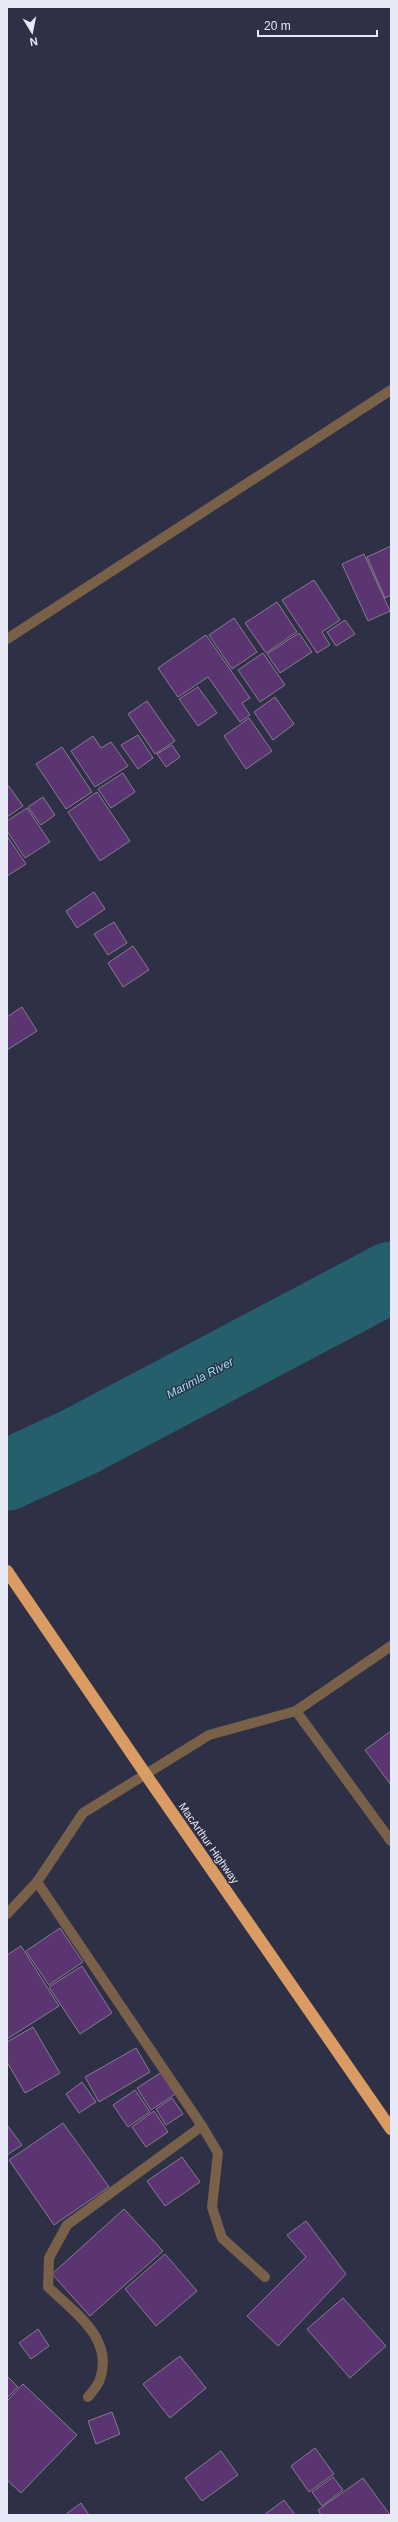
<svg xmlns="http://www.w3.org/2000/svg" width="398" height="2522" font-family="Arial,sans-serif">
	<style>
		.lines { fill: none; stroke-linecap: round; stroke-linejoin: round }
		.river { stroke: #255f6c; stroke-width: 71 }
		.building { fill: #5b3571; stroke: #887a91 }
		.lane { stroke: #796049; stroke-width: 10 }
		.street { stroke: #796049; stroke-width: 10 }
		.highway { stroke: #da9c62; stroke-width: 12 }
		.highway-bridge { stroke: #da9c62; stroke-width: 12 }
		.labels { text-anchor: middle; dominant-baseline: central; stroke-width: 3; stroke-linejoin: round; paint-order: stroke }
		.street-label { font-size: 11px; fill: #e7e9f7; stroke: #2e3045 }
		.water-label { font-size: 12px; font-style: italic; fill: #94e2f5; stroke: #2e3045 }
	</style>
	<rect width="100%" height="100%" fill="#2e3045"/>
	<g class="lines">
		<polyline class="river" points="7,1475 79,1442 391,1277"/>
	</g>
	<g class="building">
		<polygon points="391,546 391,595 385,598 367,557"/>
		<polygon points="364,554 390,611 368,621 342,564"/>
		<polygon points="314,580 340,620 322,632 330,645 317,653 282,600"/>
		<polygon points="277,602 297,632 266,653 245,623"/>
		<polygon points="234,618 257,652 232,669 209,635"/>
		<polygon points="345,620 355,634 336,646 327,632"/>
		<polygon points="299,633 312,652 280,673 267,654"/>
		<polygon points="206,635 250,698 242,703 250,715 240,722 208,677 178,697 158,668"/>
		<polygon points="263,653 285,685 260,702 238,670"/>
		<polygon points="198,687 217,713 198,726 179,699"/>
		<polygon points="275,697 294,724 273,740 254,712"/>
		<polygon points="147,701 175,741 155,754 128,714"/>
		<polygon points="249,718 272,751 246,769 224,736"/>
		<polygon points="138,735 153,758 138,769 121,745"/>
		<polygon points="93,736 101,748 111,742 128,766 95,787 71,751"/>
		<polygon points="172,745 180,757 166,767 157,754"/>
		<polygon points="62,747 92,792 66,809 36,764"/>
		<polygon points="123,773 135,792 111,808 98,789"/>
		<polygon points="7,784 23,806 7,817"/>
		<polygon points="97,792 130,841 100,861 68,812"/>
		<polygon points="43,797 55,815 41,825 28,807"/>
		<polygon points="27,808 50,842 25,858 7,831 7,821"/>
		<polygon points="7,836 26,864 7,876"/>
		<polygon points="94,892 105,909 77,928 66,911"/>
		<polygon points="114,922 127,943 108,955 94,934"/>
		<polygon points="133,946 149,970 123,987 108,963"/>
		<polygon points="22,1007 37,1031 7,1050 7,1017"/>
		<polygon points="391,1731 391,1785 365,1750"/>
		<polygon points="60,1928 83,1962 49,1985 26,1951"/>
		<polygon points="21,1946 59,2006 7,2039 7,1955"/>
		<polygon points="82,1966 112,2013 80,2034 49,1987"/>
		<polygon points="33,2027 60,2073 25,2093 7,2062 7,2042"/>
		<polygon points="136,2048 150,2072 99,2102 85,2077"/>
		<polygon points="162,2072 177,2093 151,2110 137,2088"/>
		<polygon points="82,2082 96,2102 79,2113 66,2094"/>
		<polygon points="135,2090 150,2112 128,2127 113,2105"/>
		<polygon points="172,2098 183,2114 166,2125 156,2109"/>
		<polygon points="154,2111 168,2132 146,2147 132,2127"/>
		<polygon points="63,2123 109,2187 54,2225 9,2160"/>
		<polygon points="7,2125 22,2145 7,2155"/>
		<polygon points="182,2157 200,2182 165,2206 147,2181"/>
		<polygon points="124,2209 163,2251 90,2316 52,2274"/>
		<polygon points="306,2221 346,2274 278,2346 247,2316 306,2257 287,2235"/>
		<polygon points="165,2254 197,2291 156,2326 125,2289"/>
		<polygon points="343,2298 386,2346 350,2378 307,2329"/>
		<polygon points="38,2329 49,2346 31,2359 19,2343"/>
		<polygon points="180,2356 206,2388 170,2418 143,2384"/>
		<polygon points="7,2376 18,2387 7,2398"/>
		<polygon points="23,2384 77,2435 21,2493 7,2480 7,2401"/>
		<polygon points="112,2412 120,2434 96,2444 88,2421"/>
		<polygon points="315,2448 334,2474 309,2492 291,2466"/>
		<polygon points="221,2451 238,2475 202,2501 185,2478"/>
		<polygon points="333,2477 343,2490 322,2506 312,2492"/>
		<polygon points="363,2478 390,2515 321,2515 318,2510"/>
		<polygon points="284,2500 295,2515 264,2515"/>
		<polygon points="81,2503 89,2515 65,2515"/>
	</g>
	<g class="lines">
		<polyline class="lane" points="202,2126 218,2153 212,2207 222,2238 265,2277"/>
		<g class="street">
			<polyline points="7,639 391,390"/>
			<polyline points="296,1711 391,1841"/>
			<path d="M 37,1882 L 202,2126 L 67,2225 L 49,2258 L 48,2287 C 74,2312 114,2338 100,2379 C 98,2386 92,2392 88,2397"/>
			<polyline points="7,1914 37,1882 83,1813 209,1735 296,1711 391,1646"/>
		</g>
		<polyline class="highway" points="155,1788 391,2129"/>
		<polyline class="highway-bridge" points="7,1571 155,1788"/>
	</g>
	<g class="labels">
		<g class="street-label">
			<text transform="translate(209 1843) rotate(55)">MacArthur Highway</text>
		</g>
		<g class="water-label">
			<text transform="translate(200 1378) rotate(-28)">Marimla River</text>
		</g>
	</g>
	<rect width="398" height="2522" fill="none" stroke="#e7e9f7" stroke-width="16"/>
	<g transform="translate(32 32) rotate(170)" stroke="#2e3045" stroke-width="3" paint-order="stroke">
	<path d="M0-3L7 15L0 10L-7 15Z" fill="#e7e9f7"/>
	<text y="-6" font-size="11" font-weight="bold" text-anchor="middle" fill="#e7e9f7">N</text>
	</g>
	<path d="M258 30v6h119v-6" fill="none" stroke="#e7e9f7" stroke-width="2"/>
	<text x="264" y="30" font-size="12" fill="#e7e9f7" stroke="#2e3045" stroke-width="3" paint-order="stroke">20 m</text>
</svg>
